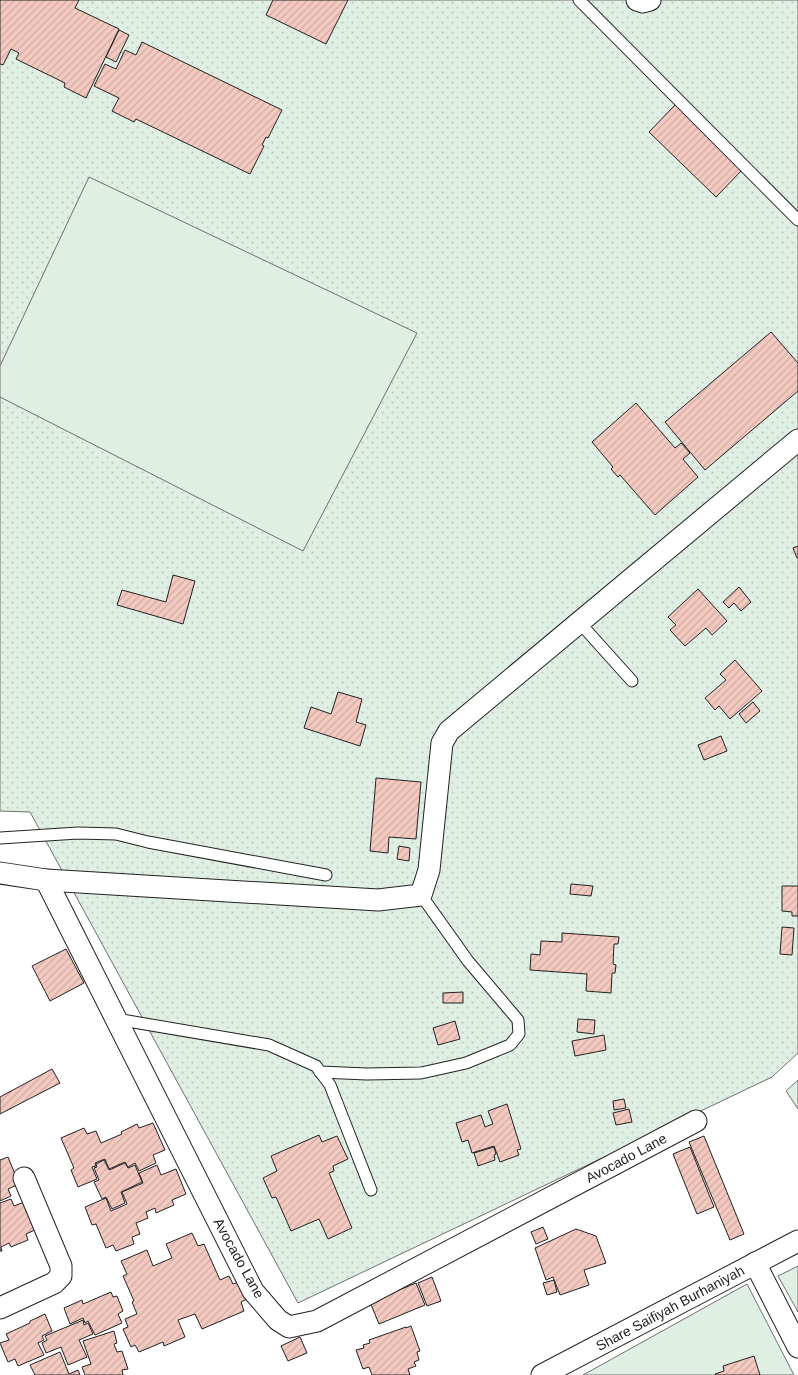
<svg xmlns="http://www.w3.org/2000/svg" width="798" height="1375" font-family="Arial,sans-serif">
	<style>
		.grass { fill: url(#grass-dots); stroke: #6f6f6f }
		.park { fill: #e0efe3; stroke: #6f6f6f }
		.building { fill: url(#building-hatch); stroke: #222 }
		.lines { fill: none; stroke-linecap: round; stroke-linejoin: round }
		.lane-casing { stroke: #222; stroke-width: 13 }
		.street-casing { stroke: #222; stroke-width: 23 }
		.lane { stroke: #fff; stroke-width: 11 }
		.street { stroke: #fff; stroke-width: 21 }
		.labels { text-anchor: middle; dominant-baseline: central; stroke-width: 4; stroke-linejoin: round; paint-order: stroke }
		.street-label { font-size: 14px; fill: #222; stroke: #fff }
	</style>
	<defs>
		<pattern id="grass-dots" width="8" height="8" patternUnits="userSpaceOnUse" patternTransform="scale(1.25)"><rect width="8" height="8" fill="#e0efe3"/><path d="M2 2h.1M6 6h.1" fill="none" stroke="#c0cdc2" stroke-width="1.8" stroke-linecap="round"/></pattern>
		<pattern id="building-hatch" width="6" height="6" patternUnits="userSpaceOnUse" patternTransform="scale(1.25)"><rect width="6" height="6" fill="#f3c9c0"/><path d="M-1 1l2-2M0 6l6-6M5 7l2-2" fill="none" stroke="#d0aca5"/></pattern>
	</defs>
	<rect width="100%" height="100%" fill="#fff"/>
	<polygon class="grass" points="0,0 798,0 798,1053 772,1077 298,1303 30,812 0,811"/>
	<g class="park">
		<polygon points="89,177 417,333 303,551 0,397 0,366"/>
		<polygon points="798,1080 798,1109 786,1091"/>
		<polygon points="798,1266 798,1312 778,1276"/>
		<polygon points="747,1284 794,1375 583,1375"/>
	</g>
	<g class="building">
		<polygon points="0,0 79,0 75,8 119,29 86,98 64,87 65,83 16,59 19,53 11,49 3,65 0,64"/>
		<polygon points="273,0 348,0 326,44 266,15"/>
		<polygon points="119,30 129,35 116,62 106,57"/>
		<polygon points="142,42 282,110 268,138 266,137 262,145 264,146 250,174 136,119 134,122 112,111 119,98 94,86 105,64 116,69 125,50 136,55"/>
		<polygon points="676,104 743,169 716,197 649,132"/>
		<polygon points="771,332 798,363 798,391 705,470 665,422"/>
		<polygon points="636,403 675,448 681,443 690,453 683,459 698,477 655,515 620,475 618,477 611,469 613,467 592,442"/>
		<polygon points="798,546 798,558 797,558 793,548"/>
		<polygon points="173,575 195,581 183,624 117,605 122,590 166,602"/>
		<polygon points="739,587 751,602 741,611 734,603 729,608 723,602"/>
		<polygon points="698,589 727,621 712,635 706,628 685,646 670,630 676,625 668,617"/>
		<polygon points="735,660 762,691 730,719 719,706 715,710 705,698 726,680 720,674"/>
		<polygon points="338,692 362,699 356,722 366,725 360,746 304,728 311,707 331,714"/>
		<polygon points="753,702 760,711 746,723 739,714"/>
		<polygon points="721,736 727,751 704,760 698,745"/>
		<polygon points="376,778 421,782 416,839 389,837 388,853 370,851"/>
		<polygon points="399,846 410,848 409,861 397,859"/>
		<polygon points="571,884 593,886 591,896 570,894"/>
		<polygon points="782,886 798,886 798,916 792,916 792,912 782,911"/>
		<polygon points="782,927 794,928 792,955 780,954"/>
		<polygon points="562,933 619,937 618,944 614,944 613,964 616,965 615,973 612,973 611,993 586,991 587,974 530,970 531,954 540,955 541,941 562,942"/>
		<polygon points="66,949 84,983 50,1001 32,966"/>
		<polygon points="463,992 463,1003 443,1003 443,993"/>
		<polygon points="578,1019 595,1020 594,1034 577,1032"/>
		<polygon points="455,1021 460,1039 438,1045 433,1028"/>
		<polygon points="604,1035 606,1050 575,1056 572,1041"/>
		<polygon points="52,1069 60,1083 0,1114 0,1097"/>
		<polygon points="624,1099 626,1108 614,1110 613,1101"/>
		<polygon points="507,1104 521,1149 517,1150 519,1155 500,1162 494,1146 472,1153 468,1140 462,1142 456,1123 481,1115 485,1127 493,1124 488,1111"/>
		<polygon points="629,1109 632,1122 616,1125 613,1113"/>
		<polygon points="153,1123 165,1150 153,1155 156,1163 139,1171 135,1163 128,1167 125,1162 109,1169 105,1159 95,1163 96,1166 92,1167 97,1179 78,1187 71,1170 74,1168 61,1138 84,1128 87,1134 96,1131 101,1143 122,1134 121,1132 137,1124 139,1128"/>
		<polygon points="319,1135 322,1142 337,1136 348,1159 333,1166 334,1171 329,1173 352,1228 328,1239 319,1219 291,1231 276,1197 272,1198 263,1178 277,1171 271,1156"/>
		<polygon points="704,1136 744,1234 730,1240 689,1142"/>
		<polygon points="494,1147 496,1154 494,1155 495,1160 478,1166 474,1153"/>
		<polygon points="690,1147 714,1207 697,1214 673,1154"/>
		<polygon points="8,1157 19,1184 8,1189 11,1196 0,1201 0,1160"/>
		<polygon points="104,1160 109,1170 125,1163 128,1168 135,1165 142,1182 121,1192 125,1203 112,1209 106,1197 102,1199 94,1182 99,1180 94,1168 97,1167 96,1164"/>
		<polygon points="157,1165 161,1175 176,1169 186,1194 172,1200 174,1205 156,1213 155,1208 146,1212 148,1218 136,1223 140,1234 132,1237 134,1244 116,1251 113,1245 106,1248 96,1224 92,1225 85,1207 106,1198 111,1211 127,1204 122,1192 143,1183 139,1173"/>
		<polygon points="11,1199 14,1206 27,1201 37,1229 26,1234 28,1240 11,1247 9,1243 1,1247 2,1251 0,1251 0,1203"/>
		<polygon points="543,1227 548,1239 536,1244 531,1232"/>
		<polygon points="576,1229 596,1236 606,1263 584,1270 589,1285 560,1295 553,1277 546,1280 535,1248"/>
		<polygon points="192,1233 198,1246 204,1244 220,1280 229,1276 233,1284 239,1282 247,1299 241,1302 244,1311 202,1329 195,1314 178,1320 185,1337 164,1346 163,1342 139,1352 135,1345 131,1347 123,1329 128,1327 125,1319 137,1314 132,1302 134,1301 123,1276 127,1274 121,1261 147,1250 153,1266 172,1258 166,1244"/>
		<polygon points="432,1277 441,1301 427,1306 418,1283"/>
		<polygon points="554,1280 557,1292 547,1295 543,1283"/>
		<polygon points="416,1283 425,1305 379,1324 370,1302"/>
		<polygon points="111,1292 113,1297 117,1296 123,1311 118,1314 122,1323 95,1335 88,1321 85,1323 83,1318 70,1324 64,1308 82,1300 83,1304"/>
		<polygon points="45,1314 52,1331 42,1336 44,1340 38,1343 44,1355 18,1366 15,1359 8,1362 0,1343 9,1340 6,1334 30,1323 30,1321"/>
		<polygon points="83,1320 84,1325 88,1323 93,1334 79,1340 87,1357 68,1365 61,1347 46,1353 42,1343 47,1340 45,1336"/>
		<polygon points="411,1326 420,1351 417,1352 419,1360 414,1362 416,1366 408,1369 410,1375 372,1375 369,1367 363,1369 356,1350 364,1348 363,1345 370,1343 369,1340 406,1327 406,1328"/>
		<polygon points="114,1331 117,1343 114,1344 117,1352 122,1351 128,1369 122,1370 123,1375 85,1375 82,1367 91,1364 83,1341"/>
		<polygon points="300,1337 307,1353 288,1361 281,1346"/>
		<polygon points="60,1352 69,1374 78,1370 80,1375 35,1375 30,1365"/>
		<polygon points="754,1356 760,1375 716,1375 715,1374 724,1371 723,1366"/>
	</g>
	<g class="lines">
		<g class="lane-casing">
			<g id="lane">
				<polyline points="579,0 798,220"/>
				<polyline points="579,622 632,681"/>
				<polyline points="0,838 78,833 116,834 148,842 326,875"/>
				<polyline points="116,1019 269,1045 316,1066 330,1085 371,1190"/>
				<polyline points="320,1072 367,1074 421,1073 466,1063 510,1045 519,1034 518,1020 468,961 421,895"/>
			</g>
		</g>
		<g class="street-casing">
			<g id="street">
				<polyline points="637,0 643,2 650,0"/>
				<polyline points="0,873 46,880 378,900 421,895 429,870 442,743 449,731 798,440"/>
				<polyline points="46,880 253,1291 278,1320 289,1327 317,1321 696,1121"/>
				<polyline points="755,1263 798,1347"/>
				<polyline points="0,1308 54,1283 61,1276 61,1266 24,1178"/>
				<polyline points="542,1375 798,1241"/>
			</g>
		</g>
		<use href="#lane" class="lane"/>
		<use href="#street" class="street"/>
	</g>
	<g class="labels">
		<g class="street-label">
			<text transform="translate(626 1158) rotate(-28)">Avocado Lane</text>
			<text transform="translate(239 1258) rotate(61)">Avocado Lane</text>
			<text transform="translate(670 1308) rotate(-28)">Share Saifiyah Burhaniyah</text>
		</g>
	</g>
</svg>
